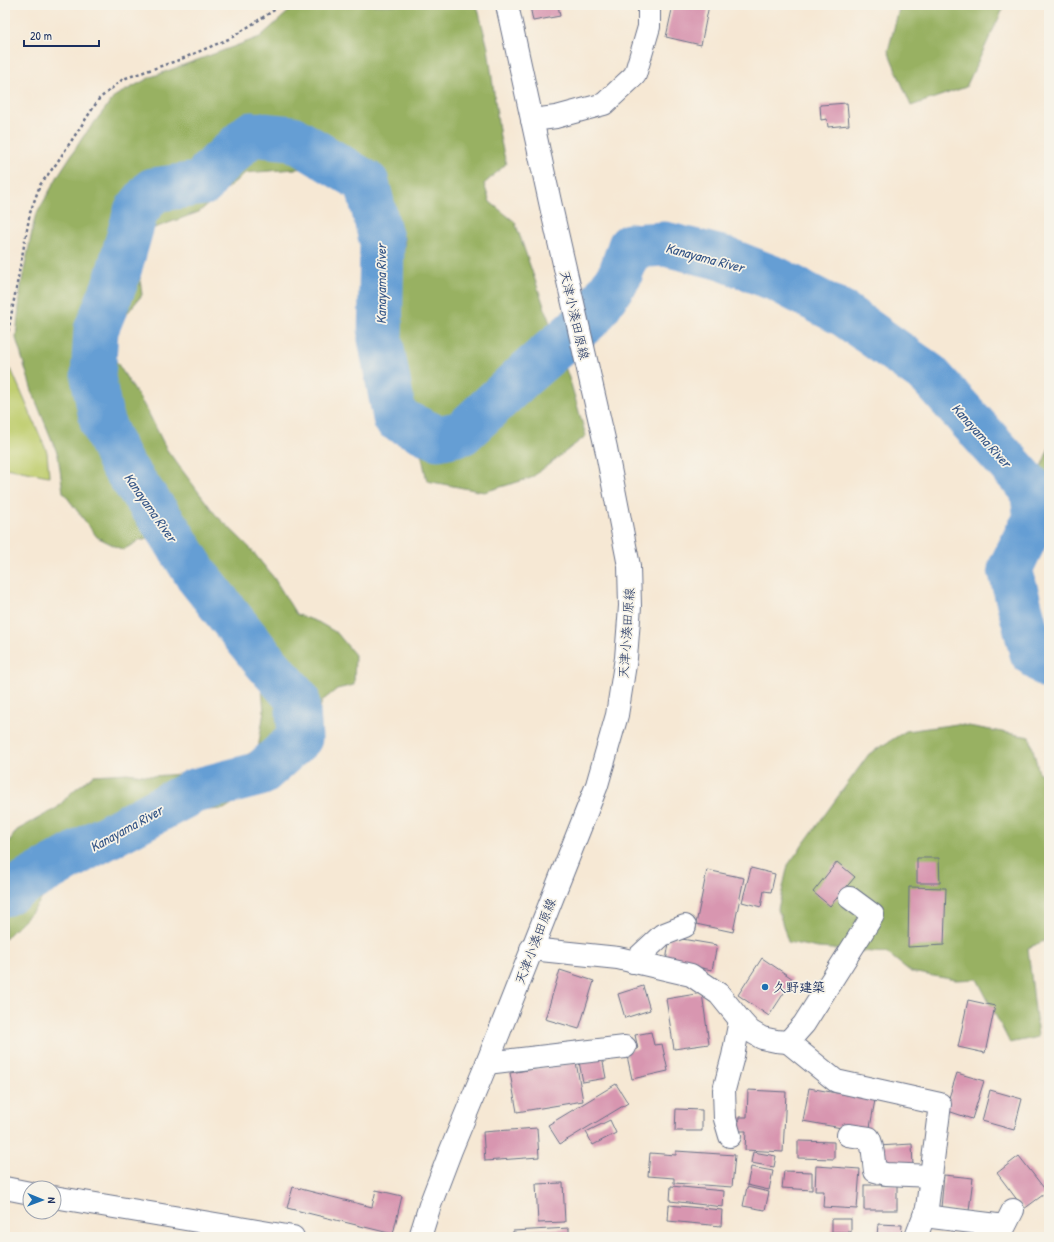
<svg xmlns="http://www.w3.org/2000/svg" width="1054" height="1242" font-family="'Patrick Hand','Klee One',sans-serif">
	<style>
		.green { fill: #c0ce70; stroke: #6e7e67 }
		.forest { fill: #98b162; stroke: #5a7060 }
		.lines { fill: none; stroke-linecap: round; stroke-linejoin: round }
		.river { stroke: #659ed4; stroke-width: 45 }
		.building { fill: #d896b0 }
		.minor-casing { stroke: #687087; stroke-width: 24 }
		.major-casing { stroke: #687087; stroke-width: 24 }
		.path { stroke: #687087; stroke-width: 2.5; stroke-dasharray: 3 3; stroke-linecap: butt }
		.minor { stroke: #fff; stroke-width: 22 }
		.major { stroke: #fff; stroke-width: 22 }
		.poi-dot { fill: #1f6fb2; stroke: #f7f3e8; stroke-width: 1.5 }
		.labels { text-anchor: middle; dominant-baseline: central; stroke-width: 3.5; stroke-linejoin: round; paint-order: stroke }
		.street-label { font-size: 13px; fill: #1b2f5e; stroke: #f7f3e8 }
		.poi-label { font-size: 13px; font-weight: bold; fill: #1b2f5e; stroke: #f7f3e8; text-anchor: start }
		.water-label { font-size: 14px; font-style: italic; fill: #355687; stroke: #f7f3e8 }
	</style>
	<rect width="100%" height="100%" fill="#f7f3e8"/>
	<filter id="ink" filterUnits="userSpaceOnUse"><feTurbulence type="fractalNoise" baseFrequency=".025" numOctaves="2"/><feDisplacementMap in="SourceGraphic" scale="8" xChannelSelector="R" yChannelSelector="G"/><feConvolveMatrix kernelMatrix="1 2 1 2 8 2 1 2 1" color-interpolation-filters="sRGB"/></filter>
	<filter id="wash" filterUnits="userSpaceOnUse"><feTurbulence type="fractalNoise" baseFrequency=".012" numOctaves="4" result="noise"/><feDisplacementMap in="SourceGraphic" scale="16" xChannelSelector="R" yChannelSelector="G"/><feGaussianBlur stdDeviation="0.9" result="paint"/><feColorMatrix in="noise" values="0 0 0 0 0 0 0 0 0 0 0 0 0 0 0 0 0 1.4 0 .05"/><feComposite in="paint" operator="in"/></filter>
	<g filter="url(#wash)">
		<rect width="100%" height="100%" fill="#f6e8d4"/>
		<polygon class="green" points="11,369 47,452 49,476 5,468 5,389"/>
		<g class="forest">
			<polygon points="296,5 477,5 488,48 500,137 506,164 484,184 490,202 515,222 571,384 586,436 531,478 484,492 427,481 415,424 399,392 400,284 405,238 346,182 320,167 245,173 199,212 135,235 142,295 104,342 147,410 167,450 215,514 249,547 274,578 296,614 318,622 337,633 355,655 354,685 337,689 322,701 316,723 304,754 284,771 253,790 224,809 176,812 147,834 92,860 56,879 33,911 5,939 5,847 17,830 57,808 73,791 94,775 127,773 152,776 182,774 235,761 258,749 264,711 261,679 242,645 194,594 177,574 154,539 140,540 123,550 97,537 63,492 58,455 33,394 16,338 21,285 35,217 59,174 83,137 115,96 151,77 260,37"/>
			<polygon points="900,5 1005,5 966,87 911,106 888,51"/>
			<polygon points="1049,448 1049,533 1040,507 1038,474"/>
			<polygon points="957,724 1030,737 1039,773 1049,776 1049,939 1028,948 1038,1037 1010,1043 977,979 956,980 911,972 887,953 818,948 788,942 778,909 788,865 869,754 906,731"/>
		</g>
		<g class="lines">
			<polyline class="river" points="5,894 92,845 194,791 260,774 300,738 297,698 263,659 198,577 168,529 120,462 102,422 93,377 96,330 116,281 136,211 153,190 204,183 210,172 251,134 292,138 367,183 382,243 380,339 395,418 438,438 462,433 522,377 592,316 620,275 630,246 665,244 722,258 776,279 845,315 929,375 1032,489 1036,519 1026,536 1010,569 1032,653 1049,667"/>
		</g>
		<g id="blocks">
			<g class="building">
				<polygon points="532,5 558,5 560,16 533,21 530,6"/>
				<polygon points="673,5 709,5 701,45 666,37"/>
				<polygon points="847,103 849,125 828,127 827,119 821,120 820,105"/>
				<polygon points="917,858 939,858 940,883 917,883"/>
				<polygon points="837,862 855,877 830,906 813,892"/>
				<polygon points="751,868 775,874 771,892 764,891 761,907 742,902"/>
				<polygon points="707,870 744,878 733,932 696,924"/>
				<polygon points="909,887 946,888 944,945 908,947"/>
				<polygon points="670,937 717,945 712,970 666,961"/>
				<polygon points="762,958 793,979 769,1016 738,995"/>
				<polygon points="560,970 594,981 579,1029 545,1019"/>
				<polygon points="643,986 650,1010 625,1018 618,994"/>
				<polygon points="702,993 709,1044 674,1049 666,999"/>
				<polygon points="968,1000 995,1006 985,1053 958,1047"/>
				<polygon points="651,1032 654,1045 662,1044 668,1071 632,1079 626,1051 638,1049 635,1035"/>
				<polygon points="602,1057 606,1078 583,1082 579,1062"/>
				<polygon points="576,1062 583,1101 517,1112 510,1073"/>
				<polygon points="957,1073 984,1081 972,1119 945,1110"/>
				<polygon points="616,1084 628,1103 560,1144 548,1125"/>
				<polygon points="809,1088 875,1100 869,1133 803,1121"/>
				<polygon points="748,1090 786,1092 783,1152 745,1150 746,1131 738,1131 739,1117 747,1117"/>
				<polygon points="990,1090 1022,1099 1014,1130 982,1121"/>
				<polygon points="676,1109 702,1110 702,1131 675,1131"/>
				<polygon points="610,1120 616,1133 593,1145 586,1132"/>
				<polygon points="537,1128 539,1157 485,1161 483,1132"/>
				<polygon points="798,1141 834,1142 834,1159 798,1158"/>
				<polygon points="912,1144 913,1167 879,1168 878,1146"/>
				<polygon points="676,1151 735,1155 732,1187 674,1183 674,1178 648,1176 650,1153 676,1155"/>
				<polygon points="753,1152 776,1156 774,1167 751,1163"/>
				<polygon points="1019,1156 1047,1192 1024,1209 997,1173"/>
				<polygon points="816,1166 860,1169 857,1209 823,1207 824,1191 815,1191"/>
				<polygon points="751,1167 773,1171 769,1190 747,1185"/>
				<polygon points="784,1171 812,1172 812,1190 782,1188"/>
				<polygon points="944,1175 973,1178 969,1211 941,1208"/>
				<polygon points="563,1183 565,1222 538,1223 536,1184"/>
				<rect x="864" y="1185" width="33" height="25"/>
				<polygon points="671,1186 724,1191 723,1207 670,1201"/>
				<polygon points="293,1187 372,1207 376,1190 402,1196 393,1234 287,1208"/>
				<polygon points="747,1187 769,1192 765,1210 743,1206"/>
				<polygon points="669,1205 722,1210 721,1226 668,1221"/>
				<rect x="832" y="1219" width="19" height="13"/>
				<polygon points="878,1224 902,1225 901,1237 877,1237"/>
				<polygon points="569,1228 569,1237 513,1237 513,1231"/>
			</g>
		</g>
	</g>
	<g filter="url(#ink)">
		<use href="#blocks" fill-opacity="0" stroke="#687087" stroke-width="1"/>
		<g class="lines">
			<g class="minor-casing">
				<g id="minor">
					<polyline points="532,120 556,117 604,104 635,75 649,27 649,5"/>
					<polyline points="531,949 618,958 691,975 719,994 740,1020 750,1031 762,1038 776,1041 788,1042 804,1024 873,915 850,898"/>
					<polyline points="633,962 662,935 685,926"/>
					<polyline points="788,1042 836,1081 940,1104 927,1208 916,1237"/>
					<polyline points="487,1063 625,1047"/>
					<path d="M 848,1135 L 869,1138 C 874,1147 873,1160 875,1171 L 886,1174 L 931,1176"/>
					<polyline points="730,1136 725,1119 724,1090 733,1056 740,1020"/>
					<polyline points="5,1188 30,1193"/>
					<polyline points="54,1197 293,1237"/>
					<polyline points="924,1216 1005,1226 1013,1210"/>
				</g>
			</g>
			<g class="major-casing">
				<polyline id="major" points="420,1237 430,1205 451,1150 487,1063 597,785 617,715 626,658 630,606 629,566 606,448 552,211 507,5"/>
			</g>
			<polyline class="path" points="5,349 30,213 40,185 56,164 99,99 123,79 179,60 231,38 282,5"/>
			<use href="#minor" class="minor"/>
			<use href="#major" class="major"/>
		</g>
	</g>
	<circle class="poi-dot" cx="765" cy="987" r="4"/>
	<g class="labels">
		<g class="street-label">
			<text transform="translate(575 315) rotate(77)">天津小湊田原線</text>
			<text transform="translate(626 633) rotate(-86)">天津小湊田原線</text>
			<text transform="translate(535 941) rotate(-69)">天津小湊田原線</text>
		</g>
		<g class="poi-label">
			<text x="773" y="987">久野建築</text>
		</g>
		<g class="water-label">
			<text transform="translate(705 257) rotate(15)">Kanayama River</text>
			<text transform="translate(380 284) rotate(-90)">Kanayama River</text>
			<text transform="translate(982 435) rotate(48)">Kanayama River</text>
			<text transform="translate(151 507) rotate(55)">Kanayama River</text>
			<text transform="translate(126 828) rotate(-29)">Kanayama River</text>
		</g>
	</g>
	<rect width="1054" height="1242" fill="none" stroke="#f7f3e8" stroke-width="20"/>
	<g transform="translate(42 1200) rotate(91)"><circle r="19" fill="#f7f3e8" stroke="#9fa5b1"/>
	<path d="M0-3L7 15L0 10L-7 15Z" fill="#1f6fb2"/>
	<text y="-6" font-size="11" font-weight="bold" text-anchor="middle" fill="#1b2f5e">N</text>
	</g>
	<path d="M24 40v6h75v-6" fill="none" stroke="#1b2f5e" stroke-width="2"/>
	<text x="30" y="40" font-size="12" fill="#1b2f5e" stroke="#f7f3e8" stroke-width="3" paint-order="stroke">20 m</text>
</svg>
